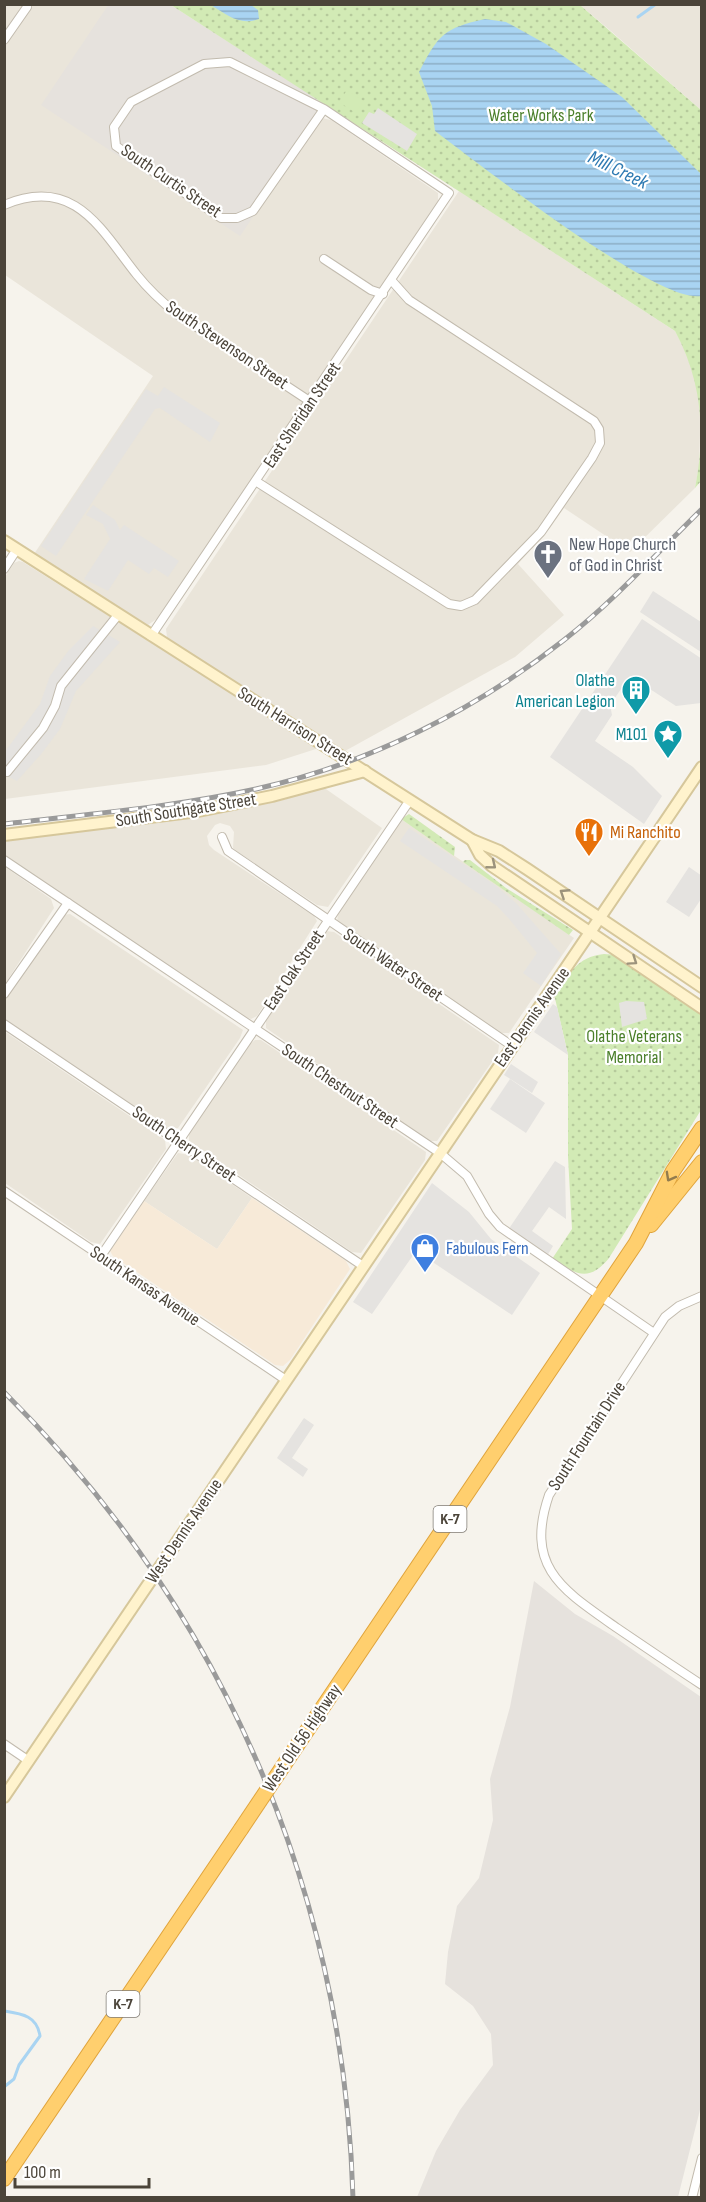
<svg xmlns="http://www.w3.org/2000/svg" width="706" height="2202" font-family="'Sofia Sans Condensed',sans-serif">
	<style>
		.residential { fill: #eae5da }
		.commercial { fill: #f7ead8 }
		.industrial { fill: #e6e2dd }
		.grass { fill: url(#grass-dots) }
		.pitch { fill: #d2eab5 }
		.parking { fill: #e5e3e0 }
		.water { fill: url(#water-rules) }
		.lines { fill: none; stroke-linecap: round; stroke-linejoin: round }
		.stream { stroke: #a9d4f2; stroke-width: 3 }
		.street-casing { stroke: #c2bbae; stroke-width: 10 }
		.secondary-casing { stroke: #d6c79b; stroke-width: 14 }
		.highway-casing { stroke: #e0a43c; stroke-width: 16 }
		.street { stroke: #fff; stroke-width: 8 }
		.secondary { stroke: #fff3cd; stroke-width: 10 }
		.highway { stroke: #ffcf6e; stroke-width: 14 }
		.rail-casing { stroke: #9a9a9a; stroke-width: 5 }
		.rail { stroke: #fff; stroke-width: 3; stroke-dasharray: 9; stroke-linecap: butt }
		.highway-bridge-casing { stroke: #e0a43c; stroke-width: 16; stroke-linecap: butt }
		.highway-bridge { stroke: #ffcf6e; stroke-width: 14 }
		.oneway { stroke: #9c937c }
		.oneway2 { stroke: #937c4e }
		.labels { text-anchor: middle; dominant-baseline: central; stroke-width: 4.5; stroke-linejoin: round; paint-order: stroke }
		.shield { fill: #fff; stroke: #817c74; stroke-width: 1.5 }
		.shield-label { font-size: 16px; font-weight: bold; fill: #4b4439 }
		.park-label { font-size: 18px; fill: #4a7f2a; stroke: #fff }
		.street-label { font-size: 18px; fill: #4b4439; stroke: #fff }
		.worship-label { font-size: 18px; fill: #5b616d; stroke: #fff; text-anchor: start }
		.culture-label { font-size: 18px; fill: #0d838f; stroke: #fff; text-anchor: end }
		.food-label { font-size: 18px; fill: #c56008; stroke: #fff; text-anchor: start }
		.shop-label { font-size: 18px; fill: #366cbe; stroke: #fff; text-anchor: start }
		.water-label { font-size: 20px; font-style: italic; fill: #2e7ab2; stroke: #fff }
	</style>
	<defs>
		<pattern id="grass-dots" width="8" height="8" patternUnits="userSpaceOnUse" patternTransform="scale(1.5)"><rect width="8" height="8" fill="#d2eab5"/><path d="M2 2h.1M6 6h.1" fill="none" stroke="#b6ca9c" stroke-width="1.8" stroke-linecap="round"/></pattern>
		<pattern id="water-rules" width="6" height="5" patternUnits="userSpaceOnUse" patternTransform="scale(1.5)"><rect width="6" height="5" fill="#a9d4f2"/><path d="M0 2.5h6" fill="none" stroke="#8caec5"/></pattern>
	</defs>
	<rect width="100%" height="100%" fill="#f6f3ec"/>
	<g class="residential">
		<polygon points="4,5 109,5 318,121 322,118 331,120 438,193 438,201 269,453 158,618 148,625 34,554 153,376 5,275"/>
		<polygon points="580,5 701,5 701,110 612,32"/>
		<polygon points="459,191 675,331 689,358 701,403 699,467 695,488 630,552 564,508 550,528 518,564 564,615 515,657 345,751 171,642 167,637 166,629"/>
		<polygon points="19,561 23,562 319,748 266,765 5,799 5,577 14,563"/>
		<polygon points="323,787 382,828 328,907 317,905 236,851 233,848 234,832 230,826 220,823 215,825 207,836 209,845 214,850 314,916 317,921 257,1016 251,1019 245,1017 5,855 4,843 8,840 219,813 280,801"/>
		<polygon points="401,819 574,938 509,1033 501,1033 337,921 338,914"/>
		<polygon points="5,867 51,899 54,908 5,984"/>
		<polygon points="70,914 243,1030 240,1038 178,1128 167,1128 4,1018 4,1001 59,920 63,915"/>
		<polygon points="326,931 334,932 499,1045 498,1053 437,1141 429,1141 266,1028 266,1019"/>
		<polygon points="4,1031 165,1140 166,1149 100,1244 91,1242 5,1183"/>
		<polygon points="255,1040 261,1040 426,1152 425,1160 361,1253 352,1252 189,1141 189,1132 249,1045"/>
		<polygon points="178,1153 189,1155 252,1198 217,1249 144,1201"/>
	</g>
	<polygon class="commercial" points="252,1198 346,1261 350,1269 290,1360 283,1366 275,1365 113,1256 110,1251 144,1201 217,1249"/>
	<g class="industrial">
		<polygon points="109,4 171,5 322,102 318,121 240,236 41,105"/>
		<polygon points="534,1581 575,1614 613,1636 701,1697 701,2106 678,2197 417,2197 436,2151 460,2110 493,2065 491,2034 473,2006 445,1984 448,1952 457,1906 479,1878 493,1820 490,1779 510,1707"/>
	</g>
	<g class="grass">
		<path d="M 171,5 L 580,5 L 701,110 L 701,481 L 695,488 C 706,433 702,381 675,331 Z"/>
		<polygon points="409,814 455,847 454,856 401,819"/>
		<polygon points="465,860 470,860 506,888 573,930 569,935 463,862"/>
		<path d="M 604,954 L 616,955 L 701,1011 L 701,1110 L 609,1258 C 589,1283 575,1274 552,1259 L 572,1229 L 568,1157 L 568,1055 L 554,994 C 570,974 576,957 604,954 Z"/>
	</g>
	<polygon class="pitch" points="347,90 363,101 356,113 339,102"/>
	<g class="parking">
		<polygon points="378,108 417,134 407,151 362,123 369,112 374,114"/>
		<polygon points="164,387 220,423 210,442 160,408 155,409 56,556 41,546 146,389 158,396"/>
		<polygon points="93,505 115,520 120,530 124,525 179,561 168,577 154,568 149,574 128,560 108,591 84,579 110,539 103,524 86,515"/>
		<polygon points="653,591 701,622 701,652 640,612"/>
		<polygon points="642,619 702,659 701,703 676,706 630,676 610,705 612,715 595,741 633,767 662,796 644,824 550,757"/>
		<polygon points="93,626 120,642 76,691 60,729 42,753 17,781 5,775 4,753 40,704 50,676 69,650"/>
		<polygon points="409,828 495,885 516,903 561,954 541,986 523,973 537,953 510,920 497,906 400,841"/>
		<polygon points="689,867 702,876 701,899 689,917 666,902"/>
		<polygon points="626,1001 644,1002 647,1019 622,1027 619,1003"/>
		<polygon points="553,1004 557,1007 568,1055 534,1032"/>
		<polygon points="511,1064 538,1082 532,1093 504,1075"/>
		<polygon points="510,1079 545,1103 526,1133 490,1109"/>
		<polygon points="555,1161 565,1167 566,1219 549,1207 532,1231 553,1246 547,1256 508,1230"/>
		<polygon points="432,1183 469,1212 491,1239 540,1273 512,1315 416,1251 372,1314 353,1302"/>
		<polygon points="304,1418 314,1425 292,1458 308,1469 303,1477 277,1458"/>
	</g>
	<g class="water">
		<path d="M 211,5 L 251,5 L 258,10 L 259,19 C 240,26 227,15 211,5 Z"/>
		<path d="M 485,19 L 506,22 L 546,44 L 622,97 L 701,174 L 701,296 C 657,304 478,163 435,131 L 432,106 L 419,72 C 438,35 444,28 485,19 Z"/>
	</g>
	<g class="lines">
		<g class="stream">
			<polyline points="638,17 656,4"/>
			<path d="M 4,2011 C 23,2014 37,2016 40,2036 L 19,2065 L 14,2079 L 4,2087"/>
		</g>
		<g class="street-casing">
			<g id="street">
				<polyline points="4,40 27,7"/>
				<path d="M 4,205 C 75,175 101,230 137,275 C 149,290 162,302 177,314 L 311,402"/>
				<polyline points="324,259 371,290 383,294"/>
				<polyline points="257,482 449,604 461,606 475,600 541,532 592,458 600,443 599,429 594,421 409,300 392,281"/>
				<polyline points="4,569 17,549"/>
				<polyline points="151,636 449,193 324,109 253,211 237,218 221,218 116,146 114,127 131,102 204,64 230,62 324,109"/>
				<polyline points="7,772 43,728 55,706 61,686 118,615"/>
				<polyline points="222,837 228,851 512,1046"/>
				<polyline points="4,860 440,1153 467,1176 489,1214 500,1227 654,1333"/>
				<polyline points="4,994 68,903"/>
				<polyline points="4,1024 363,1266"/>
				<polyline points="4,1191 286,1380"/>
				<polyline points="101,1256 410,800"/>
				<path d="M 702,1296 L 679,1306 L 665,1317 L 549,1495 C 524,1568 563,1590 617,1628 C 645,1647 673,1666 702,1685"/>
				<polyline points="4,1744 29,1761"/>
				<polyline points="692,2198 702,2158"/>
			</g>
		</g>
		<g class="secondary-casing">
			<g id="secondary">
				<polyline points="4,541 472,840 499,851 527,869 702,987"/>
				<polyline points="4,835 198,811 272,796 365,771"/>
				<polyline points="472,840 480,855 492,866 702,1008"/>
				<polyline points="4,1797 702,767"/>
			</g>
		</g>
		<g class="highway-casing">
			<g id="highway">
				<polyline points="651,1225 702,1162"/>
				<polyline points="300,1741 636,1243 673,1171 702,1128"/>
				<polyline points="4,2179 241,1829"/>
			</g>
		</g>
		<use href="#street" class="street"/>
		<use href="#secondary" class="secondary"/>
		<use href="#highway" class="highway"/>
		<g class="rail-casing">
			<g id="rail">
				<path d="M 4,824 C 88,814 174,807 256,789 C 368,764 474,711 564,640 C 614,601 657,553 702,509"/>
				<path d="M 4,1392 C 222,1609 344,1891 353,2198"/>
			</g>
		</g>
		<use href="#rail" class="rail"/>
		<g class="highway-bridge-casing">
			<polyline id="highway-bridge" points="241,1829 300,1741"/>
		</g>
		<use href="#highway-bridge" class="highway-bridge"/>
	</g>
	<defs><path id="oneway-chevron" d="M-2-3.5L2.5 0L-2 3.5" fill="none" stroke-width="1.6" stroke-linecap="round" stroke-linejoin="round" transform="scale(1.5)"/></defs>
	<g class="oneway">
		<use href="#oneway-chevron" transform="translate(492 865) rotate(39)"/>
		<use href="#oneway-chevron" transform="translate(564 893) rotate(-147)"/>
		<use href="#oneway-chevron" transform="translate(633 961) rotate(34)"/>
	</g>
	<use class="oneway2" href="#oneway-chevron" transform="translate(670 1177) rotate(119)"/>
	<defs>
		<g id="church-pin" transform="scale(1.5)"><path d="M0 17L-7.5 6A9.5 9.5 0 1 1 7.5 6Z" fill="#6b7280" stroke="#fff"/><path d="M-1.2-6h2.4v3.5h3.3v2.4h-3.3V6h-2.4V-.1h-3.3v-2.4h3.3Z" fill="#fff"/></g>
		<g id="building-pin" transform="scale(1.5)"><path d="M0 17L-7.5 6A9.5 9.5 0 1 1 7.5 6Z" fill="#0f9aa8" stroke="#fff"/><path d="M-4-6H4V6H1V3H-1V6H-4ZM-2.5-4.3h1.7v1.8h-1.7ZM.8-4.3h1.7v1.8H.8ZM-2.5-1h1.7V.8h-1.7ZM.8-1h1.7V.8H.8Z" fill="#fff"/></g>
		<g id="sight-pin" transform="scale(1.5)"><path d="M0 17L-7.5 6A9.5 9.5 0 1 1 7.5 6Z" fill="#0f9aa8" stroke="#fff"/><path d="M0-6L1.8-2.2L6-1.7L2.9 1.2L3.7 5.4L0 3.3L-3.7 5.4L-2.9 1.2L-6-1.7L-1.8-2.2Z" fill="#fff"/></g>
		<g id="restaurant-pin" transform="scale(1.5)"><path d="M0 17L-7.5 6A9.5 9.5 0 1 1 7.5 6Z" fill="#e8710a" stroke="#fff"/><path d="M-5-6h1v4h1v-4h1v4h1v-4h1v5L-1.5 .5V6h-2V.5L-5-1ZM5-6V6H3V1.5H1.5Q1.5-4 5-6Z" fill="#fff"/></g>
		<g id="shop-pin" transform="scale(1.5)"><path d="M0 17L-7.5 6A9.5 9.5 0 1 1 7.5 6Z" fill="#3f7fe0" stroke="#fff"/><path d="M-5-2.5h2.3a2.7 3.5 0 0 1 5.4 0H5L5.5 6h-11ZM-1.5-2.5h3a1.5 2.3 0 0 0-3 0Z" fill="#fff"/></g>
	</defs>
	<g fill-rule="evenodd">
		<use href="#church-pin" x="548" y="554"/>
		<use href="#building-pin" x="636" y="690"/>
		<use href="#sight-pin" x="668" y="734"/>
		<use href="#restaurant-pin" x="589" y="832"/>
		<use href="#shop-pin" x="425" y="1248"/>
	</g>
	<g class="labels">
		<g class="shield">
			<rect x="433.5" y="1506" width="33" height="26" rx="4.5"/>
			<rect x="106.5" y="1991" width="33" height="26" rx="4.5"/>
		</g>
		<g class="shield-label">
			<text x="450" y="1519">K-7</text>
			<text x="123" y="2004">K-7</text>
		</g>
		<g class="park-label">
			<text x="541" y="115">Water Works Park</text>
			<text x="634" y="1036">Olathe Veterans<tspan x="634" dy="21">Memorial</tspan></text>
		</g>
		<g class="street-label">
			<text transform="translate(171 181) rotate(34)">South Curtis Street</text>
			<text transform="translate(227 345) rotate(34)">South Stevenson Street</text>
			<text transform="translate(302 415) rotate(-56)">East Sheridan Street</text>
			<text transform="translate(295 726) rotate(32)">South Harrison Street</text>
			<text transform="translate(186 810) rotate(-9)">South Southgate Street</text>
			<text transform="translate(393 965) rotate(34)">South Water Street</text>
			<text transform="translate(294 970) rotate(-56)">East Oak Street</text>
			<text transform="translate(532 1017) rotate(-55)">East Dennis Avenue</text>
			<text transform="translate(340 1086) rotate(34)">South Chestnut Street</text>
			<text transform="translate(184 1144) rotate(34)">South Cherry Street</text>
			<text transform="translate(145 1286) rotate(34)">South Kansas Avenue</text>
			<text transform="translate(587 1436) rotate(-57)">South Fountain Drive</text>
			<text transform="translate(184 1531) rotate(-56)">West Dennis Avenue</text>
			<text transform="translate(302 1738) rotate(-56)">West Old 56 Highway</text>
		</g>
		<g class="worship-label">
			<text x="569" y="544">New Hope Church<tspan x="569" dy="21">of God in Christ</tspan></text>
		</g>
		<g class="culture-label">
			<text x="615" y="680">Olathe<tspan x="615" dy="21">American Legion</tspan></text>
			<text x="647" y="734">M101</text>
		</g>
		<g class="food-label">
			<text x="610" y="832">Mi Ranchito</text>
		</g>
		<g class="shop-label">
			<text x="446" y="1248">Fabulous Fern</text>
		</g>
		<g class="water-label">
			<text transform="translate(618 170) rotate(26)">Mill Creek</text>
		</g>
	</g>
	<rect width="706" height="2202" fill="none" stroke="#4b4439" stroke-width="12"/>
	<path d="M15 2178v9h134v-9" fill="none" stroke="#4b4439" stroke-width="3"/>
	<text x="24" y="2178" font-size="18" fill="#4b4439" stroke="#ffffff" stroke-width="4.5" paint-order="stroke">100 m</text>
</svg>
